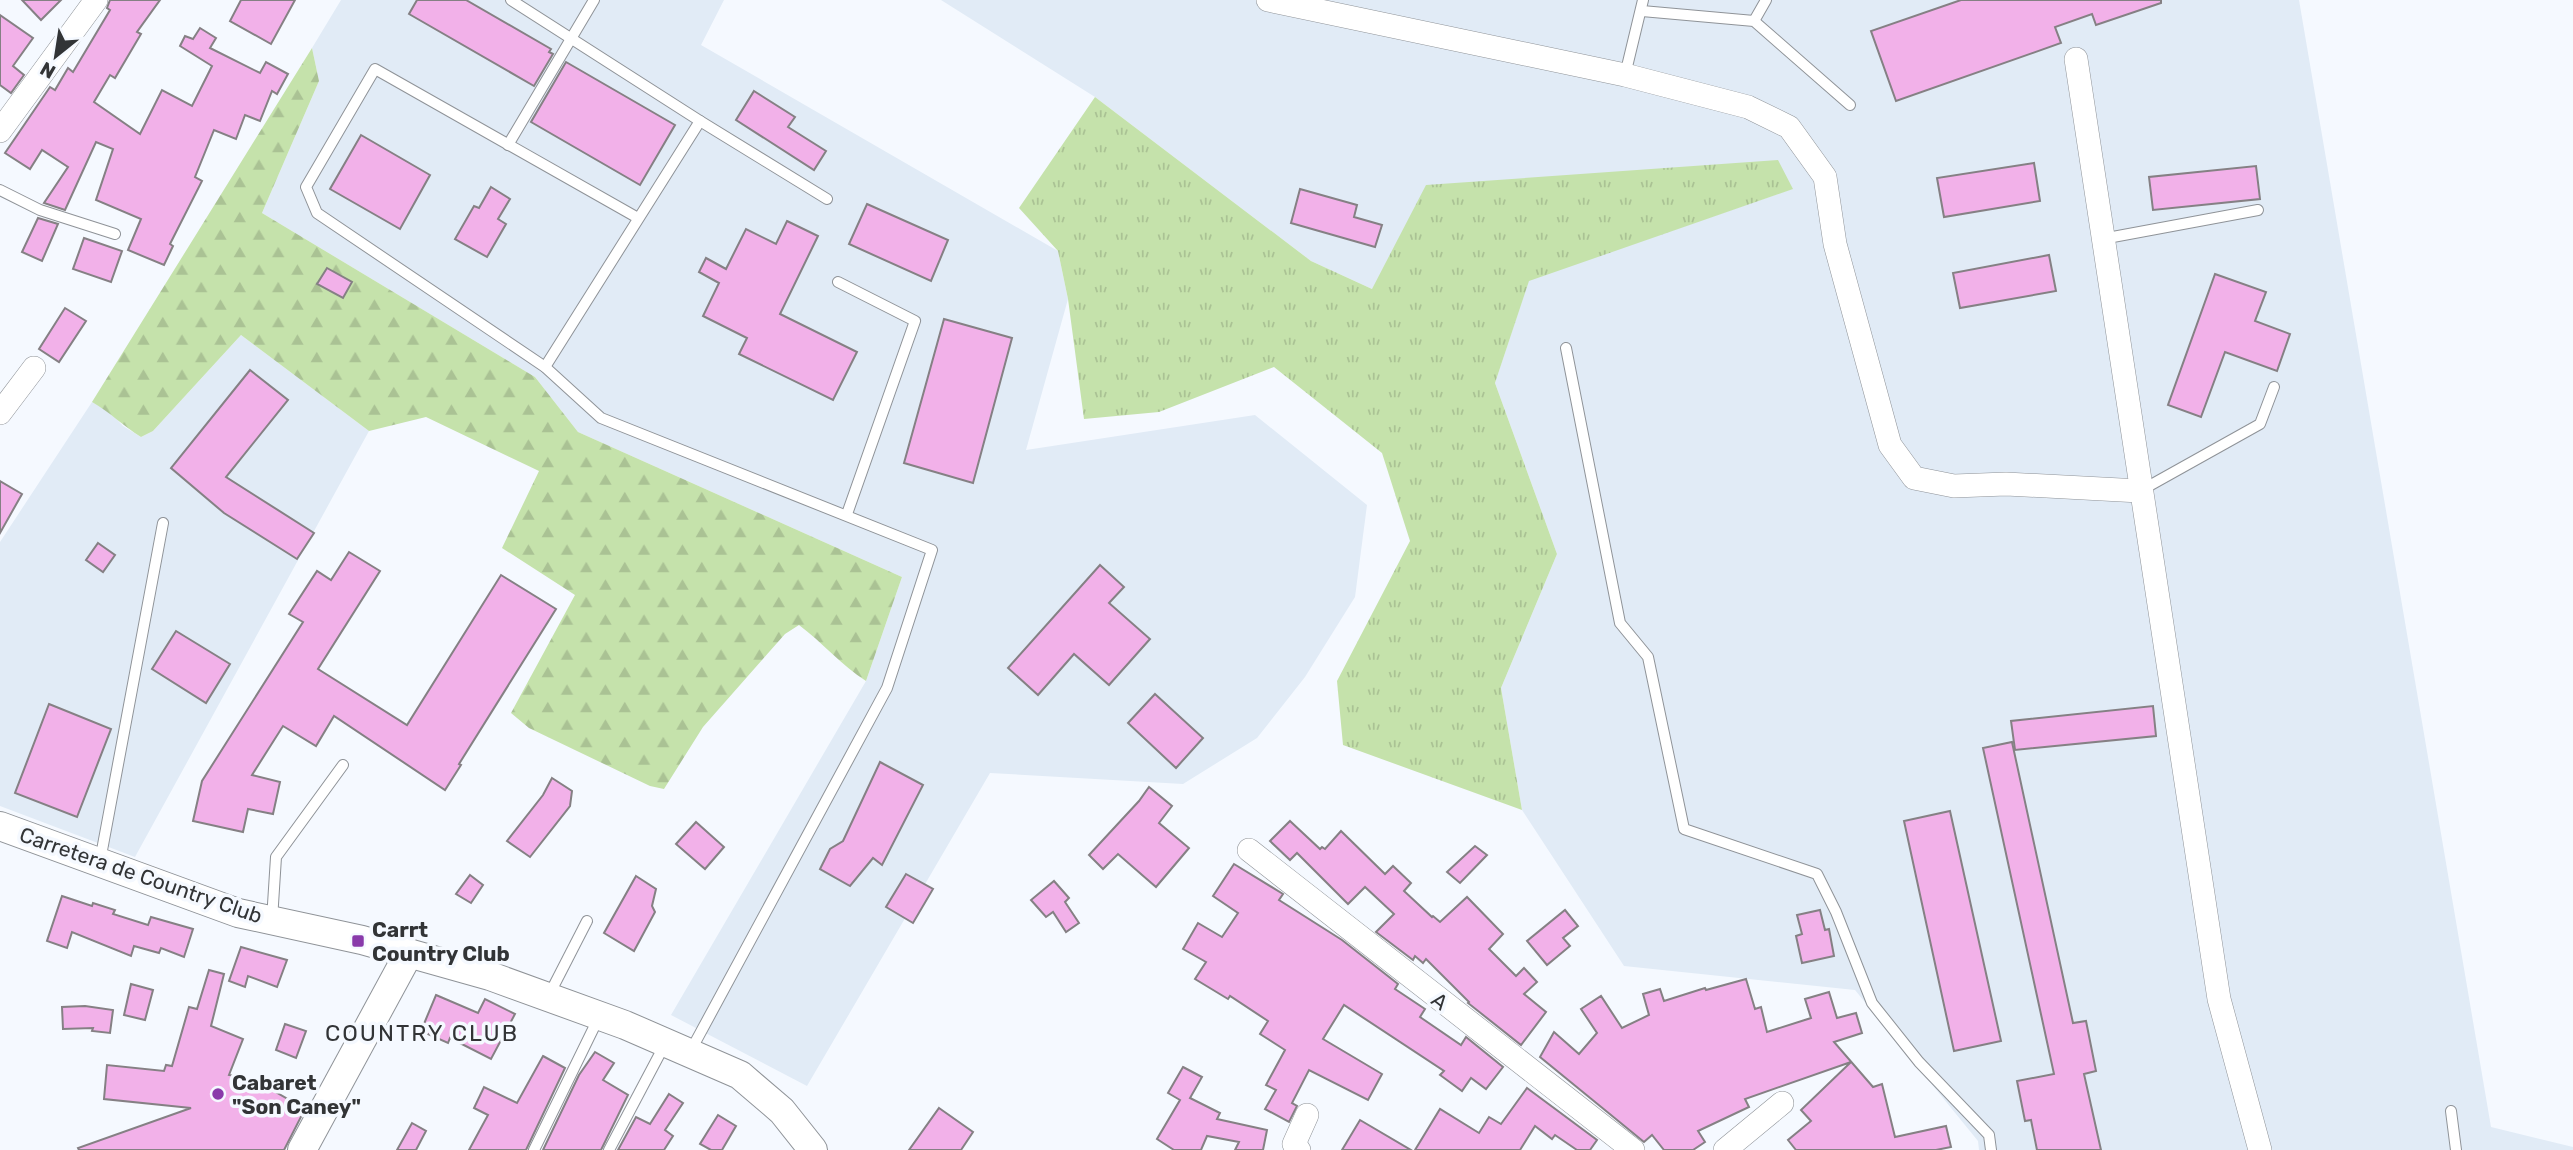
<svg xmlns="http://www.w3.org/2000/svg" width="2573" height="1150" font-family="Rubik,sans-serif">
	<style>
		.built { fill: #e1ebf6 }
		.grass { fill: url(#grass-tufts) }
		.forest { fill: url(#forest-firs) }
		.building { fill: #f2b1e9; stroke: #858084; stroke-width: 2 }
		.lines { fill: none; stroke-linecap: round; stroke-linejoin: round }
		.service-casing { stroke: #8f9398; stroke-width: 12 }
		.minor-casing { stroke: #8f9398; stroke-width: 24 }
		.tertiary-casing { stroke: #8f9398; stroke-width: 30 }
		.service { stroke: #fff; stroke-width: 10 }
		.minor { stroke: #fff; stroke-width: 23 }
		.tertiary { stroke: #fff; stroke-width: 28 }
		.poi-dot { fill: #893aaa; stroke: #f5f9ff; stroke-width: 2.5 }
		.labels { text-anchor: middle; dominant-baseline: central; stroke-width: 7; stroke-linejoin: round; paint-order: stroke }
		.street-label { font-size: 21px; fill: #323436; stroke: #f5f9ff }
		.poi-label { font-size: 21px; font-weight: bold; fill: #323436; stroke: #f5f9ff; text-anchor: start }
		.neighbourhood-label { font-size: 23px; letter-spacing: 2px; fill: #323436; stroke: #f5f9ff }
	</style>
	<defs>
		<pattern id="grass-tufts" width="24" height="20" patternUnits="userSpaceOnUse" patternTransform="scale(1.75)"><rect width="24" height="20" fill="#c5e2ab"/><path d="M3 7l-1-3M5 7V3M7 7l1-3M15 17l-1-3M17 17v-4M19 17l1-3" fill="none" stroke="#aac294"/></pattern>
		<pattern id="forest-firs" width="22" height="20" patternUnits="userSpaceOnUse" patternTransform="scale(1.75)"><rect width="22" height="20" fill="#c5e2ab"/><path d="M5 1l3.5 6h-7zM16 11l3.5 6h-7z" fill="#aac294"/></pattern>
	</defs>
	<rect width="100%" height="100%" fill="#f5f9ff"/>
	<g class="built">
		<polygon points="341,0 724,0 701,45 1058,251 1068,299 1026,450 1255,415 1367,505 1355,597 1305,677 1257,738 1183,784 990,773 807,1086 671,1015 866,681 902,577 578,432 535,377 262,213 319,81 312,48"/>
		<polygon points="941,0 2299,0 2491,1127 2573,1147 2573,1150 1979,1150 1978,1141 1855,990 1624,966 1522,810 1501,688 1557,554 1495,383 1529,280 1792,189 1372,289 1311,261 1095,97"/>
		<polygon points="241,335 369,431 135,857 0,806 0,542 92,402 109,411 123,426 141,437 153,431"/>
	</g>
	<polygon class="grass" points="1095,97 1311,261 1372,289 1426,185 1778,160 1793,189 1529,281 1495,383 1557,554 1501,688 1522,810 1343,745 1337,681 1410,541 1382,453 1274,367 1159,412 1084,419 1068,299 1058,251 1019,208"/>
	<path class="forest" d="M 312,48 L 319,81 L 262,213 L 535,377 L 578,432 L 902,577 L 866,681 C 841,665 823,643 799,625 L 785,634 L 703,727 L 664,789 L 650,786 L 529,728 L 511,713 L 575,595 L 502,548 L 539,471 L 426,417 L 369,431 L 241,335 L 153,431 L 141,437 C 123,426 110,412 92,402 Z"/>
	<g class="building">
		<polygon points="22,0 61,0 41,20"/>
		<polygon points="110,0 160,0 137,32 141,34 115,78 110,75 94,102 140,134 162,90 192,106 212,66 180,46 185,36 193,39 200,28 216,38 210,48 260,73 266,62 288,74 277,94 272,91 260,121 245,115 236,139 214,130 195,177 202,181 170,244 173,246 164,265 128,250 141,219 96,200 113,149 96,142 65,210 44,203 68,167 42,150 30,169 5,153 50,87 55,90 68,68 73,72 110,10 107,8"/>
		<polygon points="241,0 295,0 271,44 230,21"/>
		<polygon points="417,0 466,0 551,49 549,52 553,54 534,86 409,14"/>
		<polygon points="1961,0 2161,0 2161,3 2096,25 2092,14 2055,27 2061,43 1896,101 1871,31"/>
		<polygon points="0,15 33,38 13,66 24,75 11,93 0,85"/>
		<polygon points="566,62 675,125 640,185 531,122"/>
		<polygon points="754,91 795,117 788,127 826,151 814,170 736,120"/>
		<polygon points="361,135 430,175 400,229 330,189"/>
		<polygon points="2034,163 2040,201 1944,217 1937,178"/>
		<polygon points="2256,166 2260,199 2153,210 2149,177"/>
		<polygon points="491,187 510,199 498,219 506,224 487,257 455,239 474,206 479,208"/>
		<polygon points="1300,189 1357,205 1354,217 1382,225 1375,247 1291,223"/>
		<polygon points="867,204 948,240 931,281 849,244"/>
		<polygon points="38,218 58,224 42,261 22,252"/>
		<polygon points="787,221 818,236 780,314 857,352 833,400 739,354 747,338 703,316 719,283 699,272 706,258 726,269 746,229 776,244"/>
		<polygon points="84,238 122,251 111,282 73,269"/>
		<polygon points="2049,255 2056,291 1960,308 1953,273"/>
		<polygon points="327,268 352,282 343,298 317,284"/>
		<polygon points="2215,274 2266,292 2255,321 2290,334 2277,371 2225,352 2201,417 2168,405"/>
		<polygon points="65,308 86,321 59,362 39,349"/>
		<polygon points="944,319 1012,338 973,483 904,463"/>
		<polygon points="250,370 288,400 226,477 314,533 297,559 224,513 171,468"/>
		<polygon points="0,481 22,494 0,533"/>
		<polygon points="98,543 115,555 103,572 86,560"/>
		<polygon points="349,552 380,571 318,669 407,725 501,575 556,609 459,764 461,765 445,790 334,716 316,746 283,726 252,775 280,782 273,814 248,809 243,832 193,821 202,781 303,622 289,614 317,571 331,580"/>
		<polygon points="1100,565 1124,587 1109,603 1150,639 1109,685 1074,654 1038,695 1008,668"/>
		<polygon points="176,631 230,664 206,703 152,669"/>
		<polygon points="1155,694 1203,738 1176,768 1128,723"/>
		<polygon points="49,704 111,729 77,817 15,793"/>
		<polygon points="2153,706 2156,736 2015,750 2011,721"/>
		<polygon points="2012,742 2073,1023 2086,1021 2096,1071 2084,1074 2101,1150 2037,1150 2031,1120 2025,1121 2017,1081 2054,1074 1983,748"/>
		<polygon points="880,762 923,785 882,865 873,858 850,886 820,869 830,849 843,841"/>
		<polygon points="552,778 572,791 570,806 530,857 507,841 543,795"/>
		<polygon points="1149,787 1172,806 1159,823 1189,848 1156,887 1118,854 1103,869 1089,855 1139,801"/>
		<polygon points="1950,811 2001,1041 1954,1051 1904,821"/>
		<polygon points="1290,821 1320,849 1322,847 1325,849 1341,831 1385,874 1393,866 1411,883 1404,891 1432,917 1433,916 1440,922 1467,897 1503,934 1489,949 1516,976 1524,968 1537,982 1524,994 1546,1012 1521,1045 1468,1003 1469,1002 1426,959 1423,963 1415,956 1413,960 1376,932 1394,914 1365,887 1348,904 1297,853 1290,860 1270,841"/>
		<polygon points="696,822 724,847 705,869 676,844"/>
		<polygon points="1475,846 1487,855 1460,883 1447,872"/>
		<polygon points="1234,864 1283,894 1279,900 1342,940 1398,984 1395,989 1425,1009 1420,1017 1461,1045 1466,1037 1503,1067 1486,1089 1471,1078 1462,1091 1440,1075 1444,1071 1344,1005 1323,1039 1382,1074 1368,1100 1309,1070 1292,1103 1297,1106 1289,1122 1265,1109 1276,1090 1266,1085 1285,1050 1260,1034 1268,1021 1230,996 1228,999 1195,979 1206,962 1183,949 1198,923 1222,937 1238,913 1213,896"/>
		<polygon points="906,874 933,889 913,923 886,907"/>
		<polygon points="470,875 483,885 471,903 456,894"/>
		<polygon points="636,876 656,889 652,906 655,912 634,951 604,933"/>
		<polygon points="1054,881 1069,898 1065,902 1079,923 1066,932 1053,912 1046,917 1031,900"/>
		<polygon points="62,896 92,906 93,903 115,910 113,914 148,925 151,917 193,929 184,957 161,948 159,953 134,946 131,956 72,932 67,948 47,941"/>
		<polygon points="1565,910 1578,926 1563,938 1570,946 1547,965 1527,941"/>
		<polygon points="1820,910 1825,930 1829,929 1834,956 1802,963 1796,936 1802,934 1797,915"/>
		<polygon points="241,947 287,960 277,987 248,976 245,987 229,981"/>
		<polygon points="209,970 224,974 211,1026 243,1039 229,1075 253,1079 305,1109 284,1150 79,1150 78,1148 191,1108 104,1099 107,1065 164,1071 166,1065 172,1066 189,1007 197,1009"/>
		<polygon points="1746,979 1755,1009 1761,1007 1767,1032 1811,1018 1805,999 1829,992 1837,1018 1856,1013 1862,1033 1834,1042 1873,1087 1882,1084 1895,1137 1946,1126 1951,1147 1936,1150 1796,1150 1788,1140 1811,1121 1801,1110 1851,1062 1745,1099 1749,1107 1698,1131 1705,1142 1693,1150 1664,1150 1652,1135 1644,1142 1540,1057 1554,1032 1579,1054 1597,1033 1581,1009 1601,996 1622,1028 1649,1015 1643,994 1660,989 1664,1001 1705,988 1706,990"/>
		<polygon points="131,984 153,990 145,1020 124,1015"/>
		<polygon points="436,995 478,1013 485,999 515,1014 491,1059 450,1038 448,1043 421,1031"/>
		<polygon points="85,1006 113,1010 110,1033 92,1031 93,1028 63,1029 62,1007"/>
		<polygon points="285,1024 306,1031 296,1058 276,1050"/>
		<polygon points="595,1052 614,1063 603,1080 628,1095 601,1150 543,1150 579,1075"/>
		<polygon points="543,1056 565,1068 526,1150 469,1150 488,1115 474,1108 484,1087 517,1103"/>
		<polygon points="1183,1067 1202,1077 1190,1098 1220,1113 1217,1119 1267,1130 1263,1150 1235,1150 1239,1142 1207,1136 1201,1150 1174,1150 1157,1139 1180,1100 1168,1093"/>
		<polygon points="1527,1088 1597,1140 1590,1150 1577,1150 1555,1135 1552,1139 1535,1126 1520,1150 1415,1150 1440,1109 1479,1133 1489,1117 1501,1124"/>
		<polygon points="669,1094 683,1103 665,1130 673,1136 664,1150 618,1150 636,1117 650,1124"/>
		<polygon points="939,1108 973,1132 961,1150 909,1150"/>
		<polygon points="718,1115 736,1126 722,1150 711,1150 700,1144"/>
		<polygon points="1360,1120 1411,1150 1342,1150"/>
		<polygon points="412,1123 426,1131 416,1150 397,1150"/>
	</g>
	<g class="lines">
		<g class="service-casing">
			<g id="service">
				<polyline points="511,0 700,121 827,199"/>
				<polyline points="1642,11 1754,21 1850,105"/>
				<polyline points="1754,21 1766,0"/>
				<polyline points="1625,75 1643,0"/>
				<polyline points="508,145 594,0"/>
				<polyline points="0,190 40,210 115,234"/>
				<polyline points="638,218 375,69 306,187 317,213 545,367 601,418 932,550 887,688 690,1052"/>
				<polyline points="2102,239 2258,210"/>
				<polyline points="838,282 915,321 847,514"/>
				<polyline points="1566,348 1620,623 1648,657 1684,829 1817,874 1836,912 1872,1003 1919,1062 1989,1135 1991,1150"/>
				<polyline points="545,367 700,121"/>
				<polyline points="2140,491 2260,424 2274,387"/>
				<polyline points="100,861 163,523"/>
				<polyline points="272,920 276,857 343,765"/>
				<polyline points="548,997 587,921"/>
				<polyline points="2451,1111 2456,1150"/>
				<polyline points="534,1150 599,1017"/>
				<polyline points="609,1150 665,1044"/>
			</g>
		</g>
		<g class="minor-casing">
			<g id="minor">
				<polyline points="1268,0 1625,75 1748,107 1789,127 1825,177 1835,244 1890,445 1914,478 1954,486 2006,484 2140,491"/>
				<polyline points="2076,59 2219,999 2260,1150"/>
				<polyline points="0,131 96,0"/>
				<polyline points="0,413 34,368"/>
				<polyline points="1249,850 1633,1150"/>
				<polyline points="1299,1150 1294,1144 1307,1115"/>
				<polyline points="1725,1150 1782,1103"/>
			</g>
		</g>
		<g class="tertiary-casing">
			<g id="tertiary">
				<polyline points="0,826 238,913 362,940 490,976 625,1025 740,1075 782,1111 813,1150"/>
				<polyline points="302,1150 409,953"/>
			</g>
		</g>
		<use href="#service" class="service"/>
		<use href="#minor" class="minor"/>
		<use href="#tertiary" class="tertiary"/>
	</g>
	<g class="poi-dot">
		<rect x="351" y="934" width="14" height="14" rx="3.5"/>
		<circle cx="218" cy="1094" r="7"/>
	</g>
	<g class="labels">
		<g class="street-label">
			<text transform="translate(141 875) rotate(19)">Carretera de Country Club</text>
			<text transform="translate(1440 1001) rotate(38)">A</text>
		</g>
		<g class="poi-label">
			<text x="372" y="929">Carrt<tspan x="372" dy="24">Country Club</tspan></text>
			<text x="232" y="1082">Cabaret<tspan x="232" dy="24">"Son Caney"</tspan></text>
		</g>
		<g class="neighbourhood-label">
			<text x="422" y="1033">COUNTRY CLUB</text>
		</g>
	</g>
	<g transform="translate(56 56) rotate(210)" stroke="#f5f9ff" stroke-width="5" paint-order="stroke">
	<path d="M0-5L12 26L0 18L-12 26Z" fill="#323436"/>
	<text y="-10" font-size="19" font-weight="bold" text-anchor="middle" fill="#323436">N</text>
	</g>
</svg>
